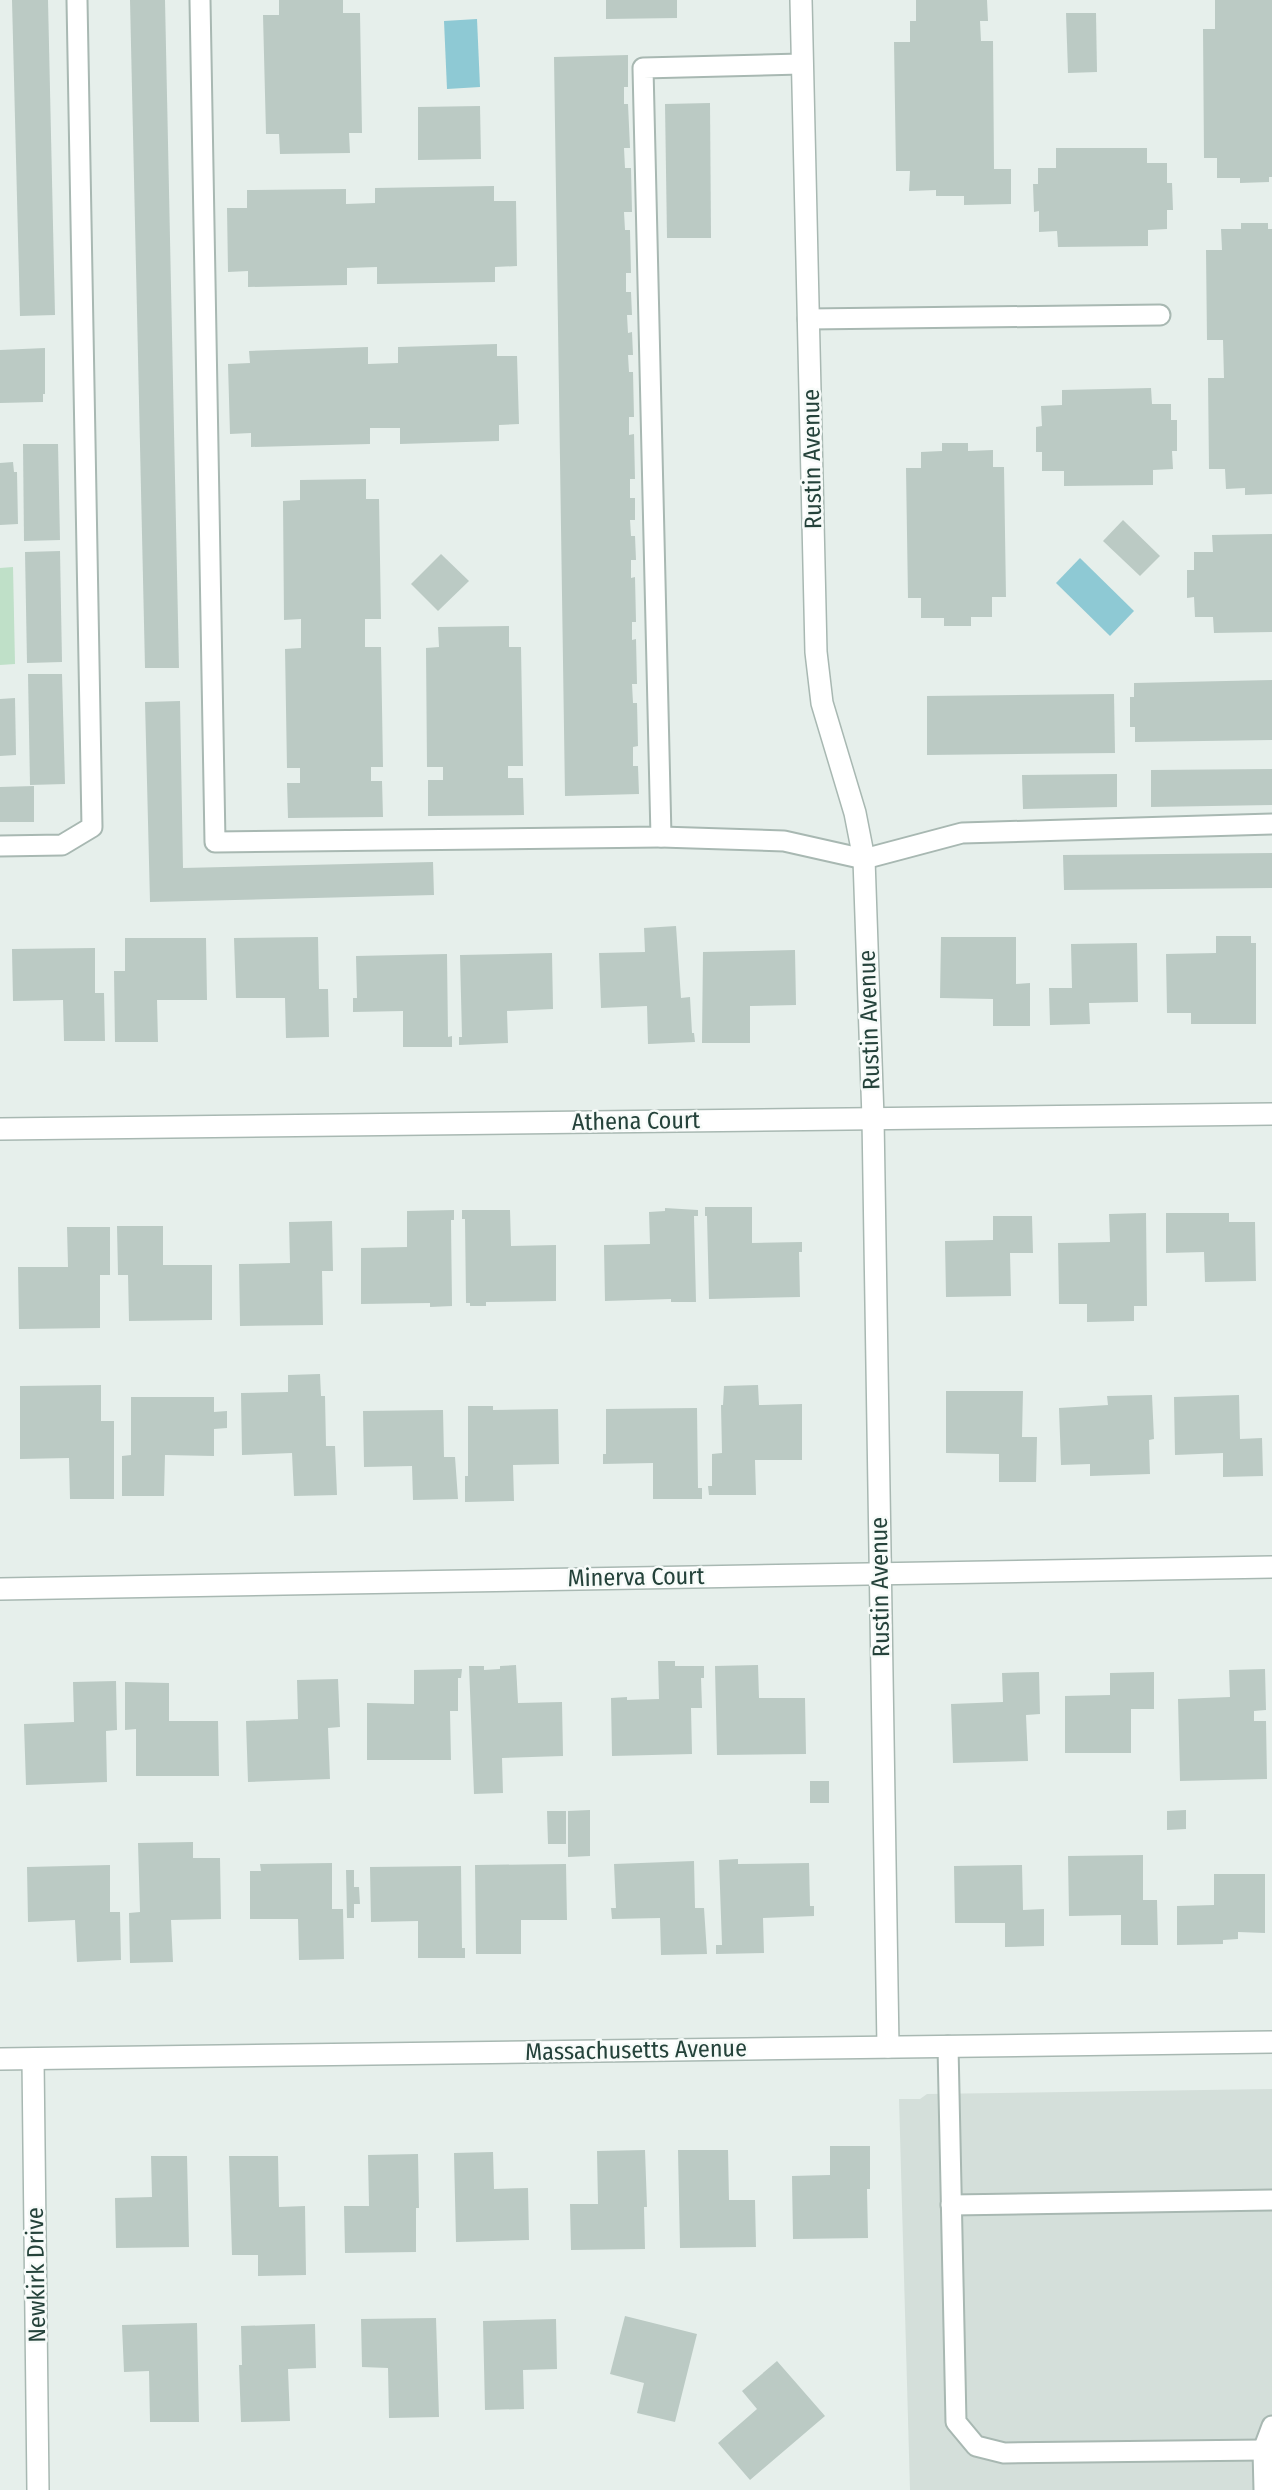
<svg xmlns="http://www.w3.org/2000/svg" width="1272" height="2490" font-family="'Fira Sans Condensed',sans-serif">
	<style>
		.built { fill: #d4dfda }
		.green { fill: #bfe0c8 }
		.water { fill: #8ec9d4 }
		.building { fill: #bbcac4 }
		.lines { fill: none; stroke-linecap: round; stroke-linejoin: round }
		.lane-casing { stroke: #a8b8b2; stroke-width: 23 }
		.street-casing { stroke: #a8b8b2; stroke-width: 24 }
		.lane { stroke: #fff; stroke-width: 19 }
		.street { stroke: #fff; stroke-width: 21 }
		.labels { text-anchor: middle; dominant-baseline: central; stroke-width: 5; stroke-linejoin: round; paint-order: stroke }
		.street-label { font-size: 24px; fill: #24423a; stroke: #f7fbf9 }
	</style>
	<rect width="100%" height="100%" fill="#e6efeb"/>
	<polygon class="built" points="1272,2089 1272,2490 910,2490 899,2099 920,2099 927,2094"/>
	<polygon class="green" points="13,567 15,664 0,665 0,568"/>
	<g class="water">
		<polygon points="477,19 480,87 447,89 444,21"/>
		<polygon points="1080,558 1134,611 1110,636 1056,583"/>
	</g>
	<g class="building">
		<polygon points="12,0 48,0 55,315 20,316"/>
		<polygon points="130,0 165,0 179,668 145,668"/>
		<polygon points="279,0 343,0 343,13 360,13 362,133 349,133 350,153 280,154 279,134 266,134 263,15 279,15"/>
		<polygon points="606,0 677,0 677,18 606,19"/>
		<polygon points="916,0 987,0 988,21 980,21 981,41 993,41 994,169 1011,169 1011,204 964,205 964,196 936,196 936,190 909,191 910,171 896,171 894,42 910,42 910,21 916,21"/>
		<polygon points="1215,0 1272,0 1272,177 1269,177 1269,182 1240,183 1240,178 1217,178 1217,158 1204,158 1203,29 1215,29"/>
		<polygon points="1066,13 1096,13 1097,72 1068,73"/>
		<polygon points="628,55 628,87 624,87 624,104 628,104 630,148 624,148 625,168 631,168 632,212 624,212 625,230 630,230 631,273 626,273 626,292 631,292 632,315 627,315 628,333 632,332 633,355 628,355 629,372 633,372 634,417 629,417 629,435 634,434 635,479 630,479 630,498 635,498 635,520 630,520 631,536 635,536 636,560 631,560 631,578 635,577 636,622 632,622 632,640 636,639 637,684 632,684 633,703 637,703 638,746 633,747 633,766 638,766 639,794 565,796 554,57"/>
		<polygon points="710,103 711,238 667,238 665,104"/>
		<polygon points="480,106 481,159 418,160 418,107"/>
		<polygon points="1056,148 1147,148 1147,163 1167,163 1167,183 1172,183 1173,210 1167,210 1167,229 1148,230 1148,246 1058,247 1057,231 1039,232 1039,211 1034,212 1033,184 1038,184 1038,168 1056,168"/>
		<polygon points="494,186 494,201 516,201 517,266 495,267 495,282 377,284 377,267 347,268 347,285 248,287 248,271 228,272 227,208 247,208 247,190 346,189 346,204 375,203 375,188"/>
		<polygon points="1241,223 1268,223 1268,229 1272,229 1272,494 1245,495 1245,488 1226,489 1225,469 1209,469 1208,378 1224,378 1223,340 1207,340 1206,250 1222,250 1221,229 1241,229"/>
		<polygon points="497,344 497,356 517,356 519,424 499,425 499,441 400,444 400,428 370,428 370,444 251,447 251,433 230,434 228,364 250,363 249,351 368,347 368,364 398,363 398,347"/>
		<polygon points="45,348 45,394 43,394 43,402 0,403 0,350"/>
		<polygon points="1151,388 1152,404 1171,404 1171,420 1177,420 1177,451 1172,451 1173,469 1153,470 1153,485 1064,486 1064,471 1042,471 1042,452 1036,452 1036,427 1042,426 1041,406 1062,405 1062,390"/>
		<polygon points="942,443 968,443 968,451 993,450 993,467 1004,467 1006,597 992,597 992,617 971,617 971,626 944,626 944,618 921,618 921,598 908,598 906,468 921,468 921,452 942,451"/>
		<polygon points="23,444 58,444 60,540 24,541"/>
		<polygon points="13,462 14,472 17,472 18,524 0,525 0,463"/>
		<polygon points="366,479 366,499 379,499 381,619 365,619 365,647 381,647 383,767 371,767 371,781 382,781 383,817 288,818 287,783 300,783 300,768 287,768 285,649 301,648 301,619 284,620 283,501 300,500 300,480"/>
		<polygon points="1123,520 1160,556 1140,576 1103,541"/>
		<polygon points="1272,534 1272,632 1214,633 1213,617 1195,617 1194,597 1187,598 1187,570 1194,570 1194,552 1213,552 1212,535"/>
		<polygon points="60,551 62,662 27,663 25,552"/>
		<polygon points="441,554 469,581 438,611 411,584"/>
		<polygon points="509,626 509,647 521,647 523,766 508,766 508,778 523,778 524,815 428,816 428,780 443,780 443,767 427,767 426,648 439,647 438,627"/>
		<polygon points="28,674 62,674 65,784 30,785"/>
		<polygon points="1272,680 1272,740 1135,742 1135,727 1130,727 1130,697 1134,697 1134,683"/>
		<polygon points="1114,694 1115,753 927,755 927,696"/>
		<polygon points="15,698 16,755 0,756 0,699"/>
		<polygon points="180,701 183,868 433,862 434,895 150,902 145,702"/>
		<polygon points="1272,769 1272,805 1151,807 1151,770"/>
		<polygon points="1117,774 1117,807 1023,809 1022,775"/>
		<polygon points="34,786 34,822 0,822 0,787"/>
		<polygon points="1272,853 1272,888 1064,890 1063,855"/>
		<polygon points="676,926 681,998 690,997 692,1033 694,1033 695,1042 648,1044 647,1006 601,1008 599,953 645,952 644,928"/>
		<polygon points="1216,936 1251,936 1251,943 1256,943 1256,1024 1191,1024 1191,1013 1167,1013 1166,954 1216,953"/>
		<polygon points="318,937 319,989 328,989 329,1037 286,1038 285,998 236,998 234,938"/>
		<polygon points="941,937 1016,937 1016,984 1030,983 1030,1026 993,1026 993,999 940,998"/>
		<polygon points="125,938 206,938 207,1000 157,1000 158,1042 115,1042 114,971 125,971"/>
		<polygon points="1137,943 1138,1002 1089,1003 1090,1024 1050,1025 1049,988 1072,988 1071,944"/>
		<polygon points="95,948 95,993 104,993 105,1041 64,1041 63,1000 13,1001 12,949"/>
		<polygon points="795,950 796,1005 750,1006 750,1043 702,1043 703,952"/>
		<polygon points="552,953 553,1009 507,1011 508,1043 459,1045 459,1037 462,1037 460,955"/>
		<polygon points="447,954 448,1037 452,1036 452,1047 403,1047 403,1011 353,1012 353,998 357,998 356,956"/>
		<polygon points="705,1207 752,1207 752,1243 802,1242 802,1252 799,1252 800,1297 709,1299 707,1216 705,1216"/>
		<polygon points="665,1208 698,1210 698,1216 694,1216 696,1302 671,1302 671,1299 605,1301 604,1245 650,1244 649,1212 665,1211"/>
		<polygon points="454,1210 454,1220 451,1220 452,1306 430,1307 430,1303 361,1304 361,1248 407,1247 407,1211"/>
		<polygon points="462,1210 510,1210 511,1246 556,1245 556,1301 486,1302 486,1306 470,1306 470,1303 466,1303 465,1219 462,1219"/>
		<polygon points="1146,1213 1147,1306 1134,1306 1134,1321 1087,1322 1087,1304 1059,1304 1058,1243 1110,1242 1109,1214"/>
		<polygon points="1166,1213 1229,1213 1229,1222 1255,1222 1256,1281 1205,1282 1204,1252 1166,1253"/>
		<polygon points="993,1216 1032,1216 1033,1253 1010,1253 1011,1296 946,1297 945,1241 993,1240"/>
		<polygon points="332,1221 333,1271 322,1271 323,1325 240,1326 239,1264 290,1263 289,1222"/>
		<polygon points="117,1226 163,1226 163,1265 212,1265 212,1320 129,1321 128,1275 118,1275"/>
		<polygon points="67,1227 110,1227 110,1275 100,1275 100,1328 19,1329 18,1267 68,1267"/>
		<polygon points="320,1374 321,1396 325,1396 326,1446 335,1446 337,1495 294,1496 292,1453 242,1455 241,1393 288,1392 288,1375"/>
		<polygon points="101,1385 101,1421 114,1421 114,1499 70,1499 69,1458 20,1459 20,1386"/>
		<polygon points="758,1385 759,1405 802,1404 802,1460 755,1460 756,1495 709,1495 708,1486 712,1486 712,1454 722,1453 721,1405 723,1405 724,1386"/>
		<polygon points="946,1391 1023,1391 1022,1437 1037,1437 1036,1482 999,1482 999,1454 946,1453"/>
		<polygon points="1152,1395 1154,1439 1149,1440 1150,1474 1090,1476 1090,1464 1061,1465 1059,1408 1108,1405 1107,1396"/>
		<polygon points="1239,1395 1240,1439 1262,1438 1263,1476 1223,1477 1223,1453 1175,1455 1174,1397"/>
		<polygon points="131,1397 214,1397 214,1412 227,1411 227,1428 214,1429 214,1456 165,1455 164,1496 122,1496 122,1456 131,1455"/>
		<polygon points="468,1406 493,1406 493,1410 558,1409 559,1464 513,1465 514,1501 465,1502 465,1476 468,1476"/>
		<polygon points="697,1408 698,1488 702,1488 702,1499 653,1499 653,1463 603,1464 603,1454 606,1454 606,1409"/>
		<polygon points="443,1410 444,1457 455,1457 458,1499 413,1500 412,1466 364,1467 363,1411"/>
		<polygon points="658,1661 675,1661 675,1666 704,1666 704,1678 701,1678 702,1708 691,1708 692,1754 612,1756 611,1698 627,1697 627,1700 659,1699"/>
		<polygon points="516,1665 518,1703 562,1702 563,1756 502,1758 503,1793 474,1794 469,1666 484,1666 484,1670 500,1669 500,1666"/>
		<polygon points="758,1665 759,1698 805,1698 806,1754 717,1755 715,1666"/>
		<polygon points="462,1669 461,1678 458,1678 458,1711 450,1711 451,1760 367,1760 367,1703 414,1704 414,1670"/>
		<polygon points="1265,1669 1266,1710 1254,1711 1254,1721 1266,1721 1267,1779 1180,1781 1178,1699 1230,1697 1229,1670"/>
		<polygon points="1039,1672 1040,1714 1026,1715 1028,1761 953,1763 951,1704 1003,1702 1002,1673"/>
		<polygon points="1154,1672 1154,1709 1131,1709 1131,1753 1065,1753 1065,1696 1110,1695 1110,1673"/>
		<polygon points="338,1679 340,1727 328,1728 330,1779 248,1782 246,1721 298,1719 297,1680"/>
		<polygon points="116,1681 117,1730 106,1731 107,1782 26,1785 24,1724 74,1722 73,1682"/>
		<polygon points="125,1682 169,1683 169,1721 218,1721 219,1776 136,1776 136,1729 125,1730"/>
		<rect x="810" y="1781" width="19" height="22"/>
		<polygon points="590,1810 590,1856 568,1857 568,1811"/>
		<polygon points="1186,1810 1186,1829 1167,1830 1167,1811"/>
		<polygon points="547,1811 566,1811 566,1844 548,1844"/>
		<polygon points="193,1842 193,1858 220,1858 221,1919 171,1920 173,1962 130,1963 129,1913 140,1912 138,1843"/>
		<polygon points="1143,1855 1143,1900 1157,1900 1158,1945 1121,1945 1121,1915 1069,1916 1068,1856"/>
		<polygon points="738,1859 738,1864 809,1863 810,1906 814,1906 814,1916 763,1918 764,1953 716,1954 716,1945 722,1945 719,1860"/>
		<polygon points="694,1861 695,1908 704,1908 707,1954 661,1955 660,1918 612,1919 611,1908 616,1908 614,1864"/>
		<polygon points="332,1863 332,1909 343,1909 344,1959 299,1960 298,1919 250,1919 250,1871 261,1871 260,1864"/>
		<polygon points="566,1864 567,1920 521,1920 521,1954 476,1954 475,1865"/>
		<polygon points="110,1865 110,1912 120,1912 121,1960 77,1962 75,1920 28,1922 27,1867"/>
		<polygon points="1022,1865 1023,1910 1044,1909 1044,1946 1005,1947 1005,1923 955,1923 954,1866"/>
		<polygon points="461,1866 462,1948 465,1948 465,1958 418,1958 418,1921 371,1922 370,1867"/>
		<polygon points="346,1870 354,1870 354,1887 359,1887 360,1904 354,1904 354,1918 347,1918"/>
		<polygon points="1214,1874 1265,1874 1265,1933 1238,1932 1238,1939 1223,1940 1223,1944 1177,1945 1177,1906 1214,1905"/>
		<polygon points="830,2146 870,2146 870,2189 867,2189 868,2238 793,2239 792,2176 830,2175"/>
		<polygon points="645,2150 647,2207 644,2207 645,2249 571,2250 570,2204 598,2204 597,2151"/>
		<polygon points="678,2150 728,2150 729,2200 755,2200 756,2247 680,2248"/>
		<polygon points="493,2152 494,2189 528,2188 529,2240 456,2242 454,2153"/>
		<polygon points="418,2154 419,2208 416,2208 416,2252 345,2253 344,2206 369,2206 368,2155"/>
		<polygon points="151,2156 187,2156 189,2247 116,2248 115,2198 152,2197"/>
		<polygon points="229,2156 278,2156 279,2207 305,2206 306,2275 258,2276 258,2255 232,2255"/>
		<polygon points="625,2316 697,2334 675,2422 637,2413 644,2383 610,2374"/>
		<polygon points="436,2318 439,2417 389,2418 388,2368 362,2367 361,2319"/>
		<polygon points="556,2319 557,2369 523,2370 524,2409 485,2410 483,2321"/>
		<polygon points="197,2323 199,2422 150,2422 149,2371 124,2372 122,2325"/>
		<polygon points="315,2324 316,2368 288,2369 290,2421 241,2422 239,2365 242,2365 241,2326"/>
		<polygon points="777,2361 825,2416 750,2480 718,2443 757,2409 742,2391"/>
	</g>
	<g class="lines">
		<g class="lane-casing">
			<g id="lane">
				<polyline points="200,0 215,842 661,837 643,68 801,64"/>
				<polyline points="808,319 1160,315"/>
				<polyline points="661,837 784,841 864,859 962,833 1272,824"/>
				<polyline points="0,846 62,845 92,827 77,0"/>
				<polyline points="948,2046 956,2422 976,2446 1004,2453 1263,2450"/>
				<polyline points="951,2205 1272,2200"/>
				<polyline points="1264,2490 1263,2450 1272,2426"/>
			</g>
		</g>
		<g class="street-casing">
			<g id="street">
				<polyline points="801,0 816,652 822,703 855,813 864,859 873,1118 888,2047"/>
				<polyline points="0,1129 1272,1114"/>
				<polyline points="0,1589 1272,1567"/>
				<polyline points="0,2059 1272,2042"/>
				<polyline points="33,2059 38,2490"/>
			</g>
		</g>
		<use href="#lane" class="lane"/>
		<use href="#street" class="street"/>
	</g>
	<g class="labels">
		<g class="street-label">
			<text transform="translate(812 459) rotate(-91)">Rustin Avenue</text>
			<text transform="translate(869 1020) rotate(-92)">Rustin Avenue</text>
			<text transform="translate(636 1121) rotate(-1)">Athena Court</text>
			<text transform="translate(636 1577) rotate(-1)">Minerva Court</text>
			<text transform="translate(880 1587) rotate(-91)">Rustin Avenue</text>
			<text transform="translate(636 2050) rotate(-1)">Massachusetts Avenue</text>
			<text transform="translate(36 2275) rotate(-91)">Newkirk Drive</text>
		</g>
	</g>
</svg>
